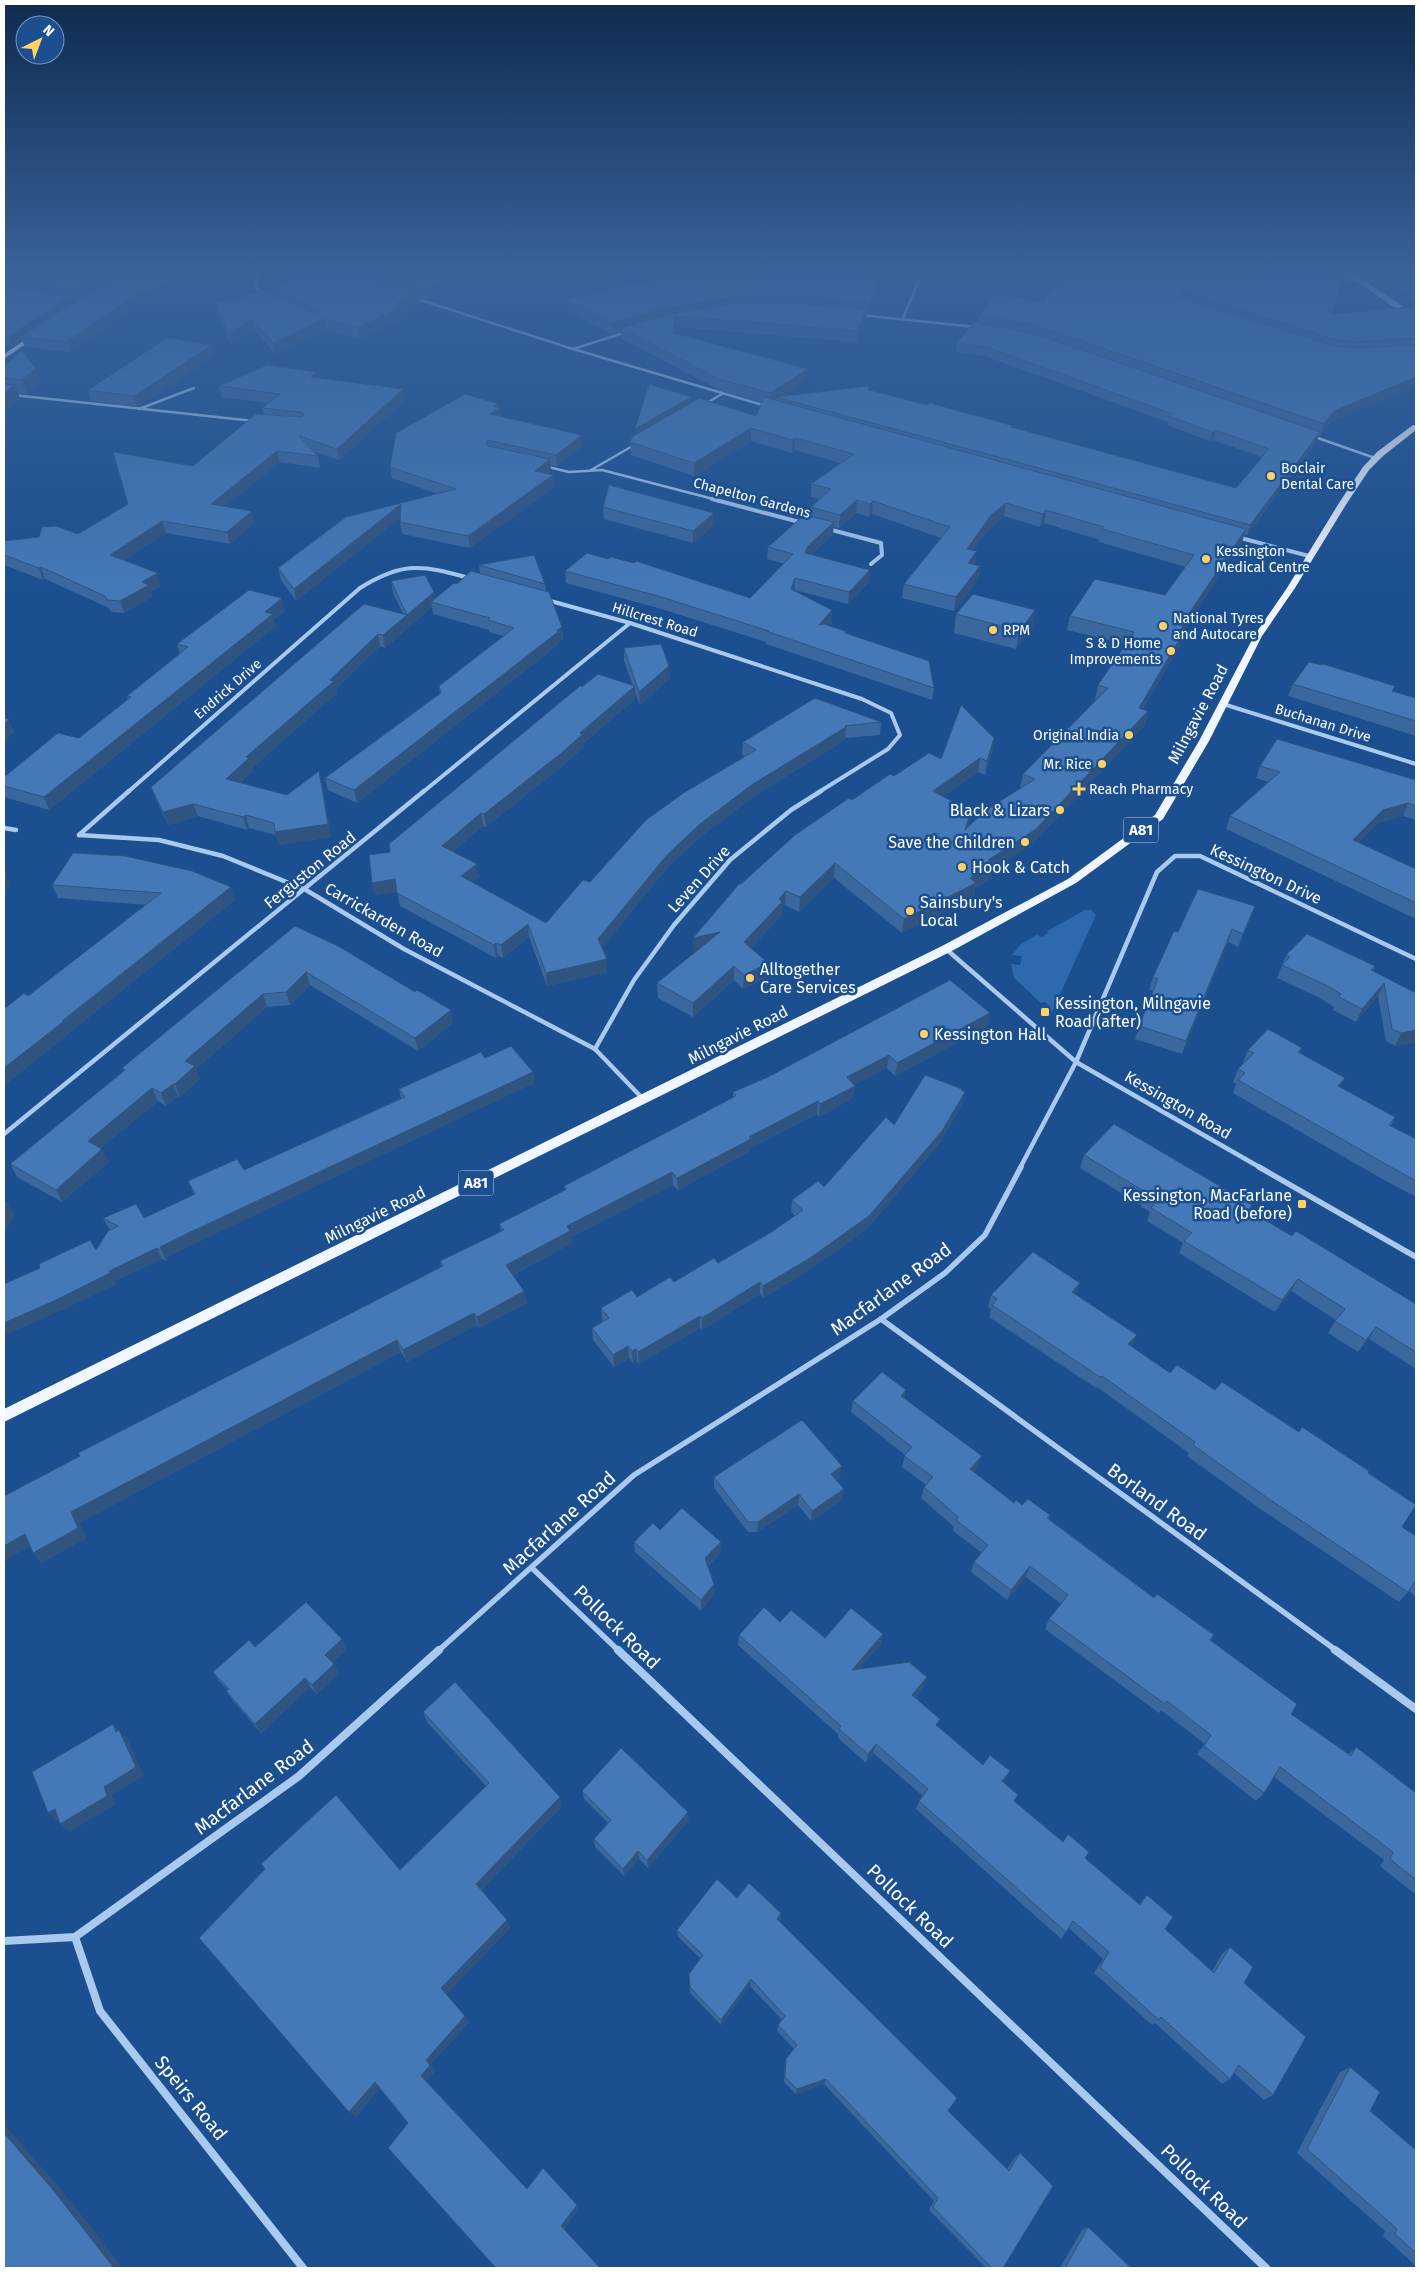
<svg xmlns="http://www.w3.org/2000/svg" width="1420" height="2272" font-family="'Fira Sans',sans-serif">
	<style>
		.green { fill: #2e69ad }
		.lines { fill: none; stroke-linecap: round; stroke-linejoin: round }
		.street-far4 { stroke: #a9c9ee; stroke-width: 2.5 }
		.street-far3 { stroke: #a9c9ee; stroke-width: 4 }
		.street-far2 { stroke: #a9c9ee; stroke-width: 4.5 }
		.street-far1 { stroke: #a9c9ee; stroke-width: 5.5 }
		.street { stroke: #a9c9ee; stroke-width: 8 }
		.secondary { stroke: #d6e6fa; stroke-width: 5.5 }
		.primary { fill: #f0f6ff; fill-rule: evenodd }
		.wall { fill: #3a679d; fill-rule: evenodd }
		.shaded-wall { fill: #305480 }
		.building { fill: #4478b7; stroke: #305480 }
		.poi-dot { fill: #ffd166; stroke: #1b4f8f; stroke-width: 2 }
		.labels { text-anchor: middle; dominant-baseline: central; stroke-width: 5; stroke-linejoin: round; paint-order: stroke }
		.far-poi-label { font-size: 14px; fill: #fff; stroke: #1b4f8f; text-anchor: start }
		.far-street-label { font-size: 14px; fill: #fff; stroke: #1b4f8f }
		.shield { fill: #1b4f8f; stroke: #bbcadd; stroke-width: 1 }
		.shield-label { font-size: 15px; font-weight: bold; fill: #fff }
		.street-label { font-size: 16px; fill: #fff; stroke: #1b4f8f }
		.poi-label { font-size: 16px; fill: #fff; stroke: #1b4f8f; text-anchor: start }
		.near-street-label { font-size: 19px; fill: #fff; stroke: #1b4f8f }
	</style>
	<rect width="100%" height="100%" fill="#1b4f8f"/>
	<polygon class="green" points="1085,910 1091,910 1096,915 1052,1012 1047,1008 1050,1006 1045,1002 1041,1003 1014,978 1011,964 1020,965 1022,956 1012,955 1021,944 1037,935 1042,937 1048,933 1047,931"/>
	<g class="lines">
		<g class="street-far4">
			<polyline points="258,273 256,287 263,295"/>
			<polyline points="1337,278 1363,282"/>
			<polyline points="414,298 573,349 766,406"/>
			<polyline points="860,315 976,327"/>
			<polyline points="903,318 922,273"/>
			<polyline points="573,349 627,332"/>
			<polyline points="4,394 254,421"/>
			<polyline points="703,405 722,394"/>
			<polyline points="139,409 194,388"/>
			<polyline points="1312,436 1375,458"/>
			<polyline points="544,466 569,472 602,470 717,500"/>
			<polyline points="591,470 636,444"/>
		</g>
		<g class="street-far3">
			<polyline points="712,499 803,523"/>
			<polyline points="828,529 881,543 882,555 871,564"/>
			<polyline points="1237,537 1309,556"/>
			<polyline points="547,600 630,623 862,699 891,713 900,735 888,749 819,792"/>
			<polyline points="1223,704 1416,764"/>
			<path d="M 128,792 L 360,588 C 403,561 422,565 469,578"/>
			<polyline points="423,792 630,623"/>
		</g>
		<g class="street-far2">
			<polyline points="4,828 16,830"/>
			<polyline points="79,835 129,791"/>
			<polyline points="79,835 159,840 223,856 306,890 404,949 595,1049 644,1100"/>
			<polyline points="946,949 1076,1062 1261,1168"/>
			<polyline points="595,1049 634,980 674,925 730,860 791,810 821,791"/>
			<polyline points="4,1134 424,791"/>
			<polyline points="1020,1168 1076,1062 1157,872 1175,856 1200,856 1416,959"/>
		</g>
		<g class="street-far1">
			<polyline points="1259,1167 1416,1257"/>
			<polyline points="881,1319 1337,1651"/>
			<polyline points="532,1568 619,1651"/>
			<polyline points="438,1651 634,1475 881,1319 945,1273 985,1235 1021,1167"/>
		</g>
		<g class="street">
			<polyline points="618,1650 1266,2268"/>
			<polyline points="1335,1650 1416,1709"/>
			<polyline points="75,1937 100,2011 303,2268"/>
			<polyline points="4,1941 75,1937 299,1776 439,1650"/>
		</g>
		<polyline class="secondary" points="1349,273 1416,319"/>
		<g class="primary">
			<polygon points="37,332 39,335 4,359 4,354"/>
			<polygon points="1413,425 1416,425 1416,430 1383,456 1369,470 1347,503 1295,588 1262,636 1209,741 1163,819 1076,883 950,952 4,1422 4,1409 942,946 1068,879 1155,815 1199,741 1254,636 1287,588 1339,503 1363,467 1377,452"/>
		</g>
	</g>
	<g class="wall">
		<path d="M 4,273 L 199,273 L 153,303 L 143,302 L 70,352 L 25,347 L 22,340 L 13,346 L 4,345 ZM 70,299 L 76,300 L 71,304 Z"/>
		<polygon points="309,273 504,273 457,285 428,300 419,297 420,304 406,310 407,316 359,339 326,330 275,354 254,329 231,345 218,313 215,302 269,294 268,288"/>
		<polygon points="1063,273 1346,273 1332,314 1416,311 1416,386 1330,422 1320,436 1318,435 1317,441 1247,535 1244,535 1242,542 1189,622 1183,633 1179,647 1143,709 1148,711 1145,725 1033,843 993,870 991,879 975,888 974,897 902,933 834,878 799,912 785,905 782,910 781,916 751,948 767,978 743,989 734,980 693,1017 658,998 657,983 695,952 693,953 741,884 852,800 894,776 994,738 992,752 985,775 978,772 943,796 968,827 1020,788 1023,774 1096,700 1095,699 1098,685 1126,644 1067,630 1070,616 1165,595 1186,567 1099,542 1100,540 1044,523 1040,527 1004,516 989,529 973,550 975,565 980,566 978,580 954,611 902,598 904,584 941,538 872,514 869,517 856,513 839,528 833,527 833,534 811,555 869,582 848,604 795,590 794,591 832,623 829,626 845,633 934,688 932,700 766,644 766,642 658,608 566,583 565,571 750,598 784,564 767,559 768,547 810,516 811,507 820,499 811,497 811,484 840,463 795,450 792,453 751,441 694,476 631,455 630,442 635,435 635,429 691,397 691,403 756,416 762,402 719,390 621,338 621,332 613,334 568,311 567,300 727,276 882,274 881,284 869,313 867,313 866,319 856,342 676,327 675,333 808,369 807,380 782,396 869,390 1236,488 1262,457 1213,440 1210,441 1167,425 1168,422 985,356 956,352 957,343 978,323 979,315 1044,302"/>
		<polygon points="1374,273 1416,273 1416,301"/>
		<polygon points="212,345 214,356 137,407 91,401 88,390"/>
		<polygon points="4,366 41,382 27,394 18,393 20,399 4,412"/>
		<polygon points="318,377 405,400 339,460 313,451 318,456 320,468 280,462 225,506 255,522 230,544 166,533 124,560 161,586 151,591 152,597 124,613 111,612 109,608 45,579 43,580 4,565 4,541 78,534 193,466 264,414 262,408 269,403 221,397 219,386"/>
		<polygon points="499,408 501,416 583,446 557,466 550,465 551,471 547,474 554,487 470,548 402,534 400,522 400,518 296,601 281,580 278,568 438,494 392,478 390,467"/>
		<polygon points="603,507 714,513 714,525 693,543 604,519"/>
		<polygon points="479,565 545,584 546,591 562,627 563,639 559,641 559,644 357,803 328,790 325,778 440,693 439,686 503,636 489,632 489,630 433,614 432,607 385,648 380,646 336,689 337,693 252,768 253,771 240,783 287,795 322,784 331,837 279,845 276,835 249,828 247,830 198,816 168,825 156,800 151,787 403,614 393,593 391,581 434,592 435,599 457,584 480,573"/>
		<polygon points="1035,610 1032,628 1016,649 954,633 956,614"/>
		<polygon points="285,611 274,619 276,626 49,810 4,797 4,777 79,738 128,699 127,696 180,654 177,644"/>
		<polygon points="624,648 669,666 670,678 640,705 635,692 635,699 583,744 584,747 560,768 486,827 483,826 452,852 479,877 472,882 546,923 590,882 745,756 742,755 743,742 815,698 881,722 880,735 845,738 845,740 753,797 700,837 668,867 602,948 607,959 607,972 547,986 529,937 503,958 498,956 496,958 400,906 397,892 375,895 372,883 390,852 582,687 633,686 624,661"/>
		<polygon points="1293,684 1393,691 1416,698 1416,736 1288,696"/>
		<polygon points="1260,766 1416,780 1416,820 1403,816 1378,823 1358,842 1416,869 1416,919 1226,829 1230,816 1268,782 1256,778"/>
		<polygon points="73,853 235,900 69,1033 69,1034 28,996 147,905 58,898 52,885"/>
		<polygon points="1250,919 1238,947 1228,942 1182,1054 1135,1039 1139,1026 1153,991 1149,990 1153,977 1178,932"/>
		<polygon points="295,926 453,1023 418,1051 310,985 290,1005 267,1007 196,1069 200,1079 180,1097 178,1096 166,1106 158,1101 101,1148 109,1162 62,1202 17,1177 10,1164 124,1071 122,1068"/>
		<polygon points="1286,955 1375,966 1373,971 1416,993 1416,1042 1395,1046 1386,1041 1378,996 1356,1022 1333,1010 1334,1007 1320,998 1277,978"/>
		<polygon points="990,1013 988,1026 895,1076 887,1068 854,1085 853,1098 819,1117 817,1114 750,1148 750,1151 678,1190 673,1185 571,1237 572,1243 513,1275 527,1303 479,1328 477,1325 407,1362 401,1352 79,1523 86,1538 41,1563 30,1547 80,1456 441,1267 440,1261 501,1231 499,1224 565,1190 564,1186 733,1098 733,1092"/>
		<polygon points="1302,1048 1299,1053 1340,1087 1395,1117 1391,1126 1416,1139 1416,1197 1384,1180 1233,1093 1236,1084 1233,1082 1238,1069 1244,1063 1243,1062 1248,1050"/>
		<polygon points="485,1058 533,1072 534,1083 191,1245 165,1258 167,1261 162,1259 114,1281 116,1284 62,1310 96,1250 111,1230 109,1229 103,1218 144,1218 194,1195 188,1181 244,1170 401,1098 399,1089"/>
		<polygon points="962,1089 962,1105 939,1144 867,1229 809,1270 763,1298 760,1294 702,1330 700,1328 639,1364 637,1361 633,1363 629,1358 614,1367 593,1340 592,1328 603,1322 602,1320 601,1308 637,1297 718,1263 770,1233 795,1216 791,1212 792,1200 824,1187 894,1125"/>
		<polygon points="1084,1155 1249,1211 1292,1236 1416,1304 1416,1369 1369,1339 1358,1352 1328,1333 1336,1320 1291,1291 1275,1312 1179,1253 1183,1243 1147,1221 1150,1212 1141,1207 1141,1205 1080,1168"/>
		<polygon points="991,1295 1076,1295 1132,1347 1170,1373 1215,1390 1299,1432 1368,1473 1402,1527 1416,1536 1416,1597 1409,1591 1399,1602 1262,1510 1187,1456 1189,1453 1097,1387 1096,1388 989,1317 991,1309 988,1307"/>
		<polygon points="906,1390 904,1399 978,1467 974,1472 1014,1503 1050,1515 1049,1519 1210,1640 1291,1714 1349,1754 1356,1747 1416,1793 1416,1895 1380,1866 1384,1860 1274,1777 1264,1793 1256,1801 1197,1754 1205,1744 1161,1710 1159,1713 1045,1629 1049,1619 1061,1604 1026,1577 1007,1600 971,1572 974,1562 982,1553 953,1531 954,1527 921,1498 924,1487 926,1485 902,1467 905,1455 851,1412 853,1401"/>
		<polygon points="714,1477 840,1478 836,1480 842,1500 811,1521 798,1505 757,1532 748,1532 714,1488"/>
		<polygon points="660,1530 721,1552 708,1566 714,1594 701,1611 635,1552 634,1542"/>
		<polygon points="780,1622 825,1638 881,1644 859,1669 924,1687 915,1698 938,1726 983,1765 1010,1771 1003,1783 1015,1802 1063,1842 1085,1858 1139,1904 1147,1895 1165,1929 1212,1971 1222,1954 1230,1947 1244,1983 1273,2095 1264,2100 1234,2073 1230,2079 1222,2084 1155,2023 1152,2025 1094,1973 1103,1959 1069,1928 1061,1939 916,1809 919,1801 923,1796 873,1753 866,1763 838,1738 838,1734 738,1645 739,1635"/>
		<polygon points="255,1647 347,1649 333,1662 339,1674 317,1694 310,1687 261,1733 233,1701 226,1691 228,1690 219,1681 213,1672"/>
		<polygon points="423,1712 562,1806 481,1891 507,1920 510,1928 446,1994 469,2022 430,2065 435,2071 426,2081 527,2189 579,2208 564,2229 408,2123 379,2088 356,2117 400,1870 486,1786 427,1722"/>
		<polygon points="582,1791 689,1820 648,1868 639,1859 624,1876 595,1847 594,1839 608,1823 584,1799"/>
		<polygon points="737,1898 781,1913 780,1920 779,1921 948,2111 1007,2169 1015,2157 1020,2153 1003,2268 986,2268 929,2210 934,2201 824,2084 796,2094 784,2082 785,2064 786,2059 794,2049 777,2031 778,2025 782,2020 750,1986 721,2025 690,1993 689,1974 701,1959 678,1937 677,1930"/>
		<polygon points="1350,2067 1370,2111 1416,2150 1416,2266 1383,2236 1385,2231 1297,2153 1340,2072"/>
		<polygon points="1088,2227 1131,2268 1060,2268 1082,2230"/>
	</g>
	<g class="shaded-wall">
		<polygon points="15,273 33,273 11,283 12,286 4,291 4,279"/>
		<polygon points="109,273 129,273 80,301 77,291"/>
		<polygon points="182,273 199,273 153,303 150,293"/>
		<polygon points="202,273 209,273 203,276"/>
		<polygon points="357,273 368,273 368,274 358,277"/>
		<polygon points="466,273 504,273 457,285 428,300 426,290 456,275"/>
		<polygon points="882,274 881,284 869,313 870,303"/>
		<polygon points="140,292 143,302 70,352 67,342"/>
		<polygon points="1184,292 1182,302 1180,294"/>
		<polygon points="418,293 420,304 406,310 407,316 359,339 357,328 397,303"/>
		<polygon points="69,296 72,306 21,337 22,340 13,346 9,336"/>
		<polygon points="737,296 737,307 676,316 676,327 673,343 621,328 621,332 613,334 612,323 665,308"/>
		<polygon points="867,309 866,319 856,342 857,331"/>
		<polygon points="251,319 254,329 231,345 229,334"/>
		<polygon points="324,319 326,330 275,354 273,343"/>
		<polygon points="212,345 214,356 137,407 134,396"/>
		<polygon points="36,368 41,382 27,394 22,380"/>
		<polygon points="808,369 807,380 780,398 776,397 776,400 770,404 770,393"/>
		<polygon points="317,372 319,383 311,377"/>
		<polygon points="1416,377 1416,386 1330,422 1320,436 1324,424 1334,411"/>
		<polygon points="15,385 20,399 4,412 4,394"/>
		<polygon points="403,389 405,400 339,460 337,449"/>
		<polygon points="691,397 691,408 635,441 635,429"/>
		<polygon points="499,404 500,408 501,419 490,414 494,406"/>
		<polygon points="751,428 751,441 694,476 694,463"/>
		<polygon points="1215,430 1213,440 1210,441 1212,432"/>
		<polygon points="1320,432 1317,441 1247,535 1250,525"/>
		<polygon points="582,435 583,446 557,466 556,455"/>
		<polygon points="795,438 795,450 792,453 792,440"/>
		<polygon points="277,451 280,462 214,515 211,504"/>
		<polygon points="550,459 551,471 536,482 535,471"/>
		<polygon points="553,475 554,487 470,548 468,536"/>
		<polygon points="857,500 856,513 839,528 840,515"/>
		<polygon points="873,501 872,514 869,517 870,504"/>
		<polygon points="1006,503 1004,516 989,529 965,562 967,549 991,515"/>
		<polygon points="401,504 403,516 296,601 294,589"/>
		<polygon points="1046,510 1044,523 1040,527 1043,514"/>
		<polygon points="252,511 255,522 230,544 227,532"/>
		<polygon points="714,513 714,525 693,543 693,531"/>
		<polygon points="162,521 166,533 114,567 110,555"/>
		<polygon points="834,522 833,534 807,558 805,553 808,546"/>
		<polygon points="1246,529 1242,542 1189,622 1183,633 1179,647 1135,722 1139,708 1192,609"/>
		<polygon points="977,551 975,565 966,577 968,563"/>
		<polygon points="980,566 978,580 954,611 956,597"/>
		<polygon points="41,567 45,579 43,580 39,568"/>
		<polygon points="870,570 869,582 848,604 849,592"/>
		<polygon points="158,573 161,586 151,591 152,597 124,613 120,601 142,582"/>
		<polygon points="795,578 795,590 790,602 791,589"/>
		<polygon points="434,592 436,603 431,602 432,607 409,627 407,615"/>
		<polygon points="282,598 285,611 274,619 276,626 49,810 44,797"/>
		<polygon points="832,610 832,623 818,637 819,625"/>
		<polygon points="1035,610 1032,628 1016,649 1020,631"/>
		<polygon points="407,615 409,627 385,648 383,635"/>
		<polygon points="562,627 563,639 559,641 559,644 357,803 354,790"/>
		<polygon points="378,634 380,646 336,689 337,693 252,768 253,771 230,792 226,779 246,757"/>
		<polygon points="669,666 670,678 640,705 639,692"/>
		<polygon points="635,686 635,699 583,744 584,747 560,768 486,827 484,814"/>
		<polygon points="1148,711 1145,725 1033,843 993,870 991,879 975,888 974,897 902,933 904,919 970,878 988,860"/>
		<polygon points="9,719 14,732 4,743 4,725"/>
		<polygon points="846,727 845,740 753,797 700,837 668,867 599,952 598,939 667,855 700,824 753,784"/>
		<polygon points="994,738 992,752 985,775 987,761"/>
		<polygon points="980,758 978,772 931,805 933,791"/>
		<polygon points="319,771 322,784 331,837 279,845 275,832"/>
		<polygon points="1408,803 1403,816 1378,823 1348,853 1353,840 1383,810"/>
		<polygon points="193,804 198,816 168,825 163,812"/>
		<polygon points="971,811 969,825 963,844 965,830"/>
		<polygon points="481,813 483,826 444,859 442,846"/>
		<polygon points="246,815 249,828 247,830 243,817"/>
		<polygon points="835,863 834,878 799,912 800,897"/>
		<polygon points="477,864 479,877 463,889 461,876"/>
		<polygon points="4,873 10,886 4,891"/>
		<polygon points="395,879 398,892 375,895 372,883"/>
		<polygon points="231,887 235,900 69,1033 69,1034 4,1086 4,1068"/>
		<polygon points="786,891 785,905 782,910 781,916 744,956 744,942"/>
		<polygon points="1255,906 1250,919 1238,947 1243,934"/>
		<polygon points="528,924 529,937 503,958 501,945"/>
		<polygon points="1232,929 1228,942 1182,1054 1186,1041"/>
		<polygon points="720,932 719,947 693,953 693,938"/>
		<polygon points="496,943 498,956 496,958 494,945"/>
		<polygon points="607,959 607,972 547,986 546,973"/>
		<polygon points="768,963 767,978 743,989 744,975"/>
		<polygon points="734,966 734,980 693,1017 693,1003"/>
		<polygon points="306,972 310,985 290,1005 286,992"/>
		<polygon points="1384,983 1378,996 1356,1022 1362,1009"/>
		<polygon points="263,994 267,1007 196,1069 200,1079 180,1097 175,1084 185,1061"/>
		<polygon points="451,1010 453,1023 418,1051 415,1038"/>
		<polygon points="990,1013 988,1026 895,1076 897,1063"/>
		<polygon points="1416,1030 1416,1042 1395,1046 1401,1033"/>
		<polygon points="889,1055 887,1068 845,1090 847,1077"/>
		<polygon points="533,1072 534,1083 165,1258 160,1247"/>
		<polygon points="1345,1078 1339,1091 1338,1086"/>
		<polygon points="173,1084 178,1096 166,1106 161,1093"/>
		<polygon points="855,1086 853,1098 819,1117 820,1104"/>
		<polygon points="152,1088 158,1101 94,1154 88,1141"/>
		<polygon points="962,1089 960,1100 965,1092 962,1105 939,1144 867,1229 809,1270 763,1298 763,1286"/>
		<polygon points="818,1101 817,1114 750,1148 750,1151 678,1190 677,1178 749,1137"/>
		<polygon points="102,1149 109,1162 62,1202 56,1190"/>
		<polygon points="672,1172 673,1185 571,1237 572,1243 508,1277 506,1265 567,1226"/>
		<polygon points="7,1203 15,1215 4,1234 4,1209"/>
		<polygon points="157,1248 162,1259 114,1281 116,1284 62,1310 4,1336 4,1323 109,1271"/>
		<polygon points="1298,1279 1291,1291 1275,1312 1282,1300"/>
		<polygon points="760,1282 760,1294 702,1330 702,1318"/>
		<polygon points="1080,1283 1076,1295 1068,1305 1072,1292"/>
		<polygon points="524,1291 527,1303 479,1328 477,1317"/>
		<polygon points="474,1313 477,1325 407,1362 403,1350"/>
		<polygon points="700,1316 700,1328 639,1364 638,1352"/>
		<polygon points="1376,1327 1369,1339 1358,1352 1366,1340"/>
		<polygon points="1137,1335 1132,1346 1128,1344"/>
		<polygon points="397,1340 401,1352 79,1523 86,1538 41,1563 33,1553 71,1512"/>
		<polygon points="628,1346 629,1358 614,1367 613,1355"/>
		<polygon points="636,1349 637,1361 633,1363 632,1351"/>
		<polygon points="906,1390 904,1402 901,1396"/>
		<polygon points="982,1456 978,1467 967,1480 970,1469"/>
		<polygon points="842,1466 840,1478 829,1485 831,1474"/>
		<polygon points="844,1489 842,1500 811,1521 812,1511"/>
		<polygon points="799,1494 798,1505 757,1532 758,1522"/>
		<polygon points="25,1534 33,1545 4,1561 4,1546"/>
		<polygon points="721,1542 721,1552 705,1568 705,1558"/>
		<polygon points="1030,1566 1026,1577 1007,1600 1011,1590"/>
		<polygon points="714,1584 714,1594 701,1611 701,1600"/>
		<polygon points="883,1634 881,1644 850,1680 852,1670"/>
		<polygon points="342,1639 347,1649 331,1664 325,1655"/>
		<polygon points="334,1664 339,1674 317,1694 312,1685"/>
		<polygon points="927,1677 924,1687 909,1704 912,1695"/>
		<polygon points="305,1678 310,1687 261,1733 255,1724"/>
		<polygon points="113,1724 121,1733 119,1730 128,1739 144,1776 112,1795 116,1804 70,1832 60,1824 104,1787 116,1732"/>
		<polygon points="876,1744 873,1753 866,1763 868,1754"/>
		<polygon points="1010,1771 1006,1779 998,1790 1002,1781"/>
		<polygon points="560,1797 562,1806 480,1892 476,1884"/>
		<polygon points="55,1809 64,1817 57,1821 48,1813"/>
		<polygon points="688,1812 689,1820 648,1868 647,1860"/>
		<polygon points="638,1851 639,1859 624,1876 623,1869"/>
		<polygon points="781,1913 780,1920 776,1926 777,1919"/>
		<polygon points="507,1920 510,1928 446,1995 441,1988"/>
		<polygon points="751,1979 750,1986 721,2025 721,2020"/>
		<polygon points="465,2016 469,2022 430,2065 426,2060"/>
		<polygon points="430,2065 435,2071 426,2081 421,2076"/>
		<polygon points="826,2079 824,2084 796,2094 797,2089"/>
		<polygon points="375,2082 380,2087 356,2117 349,2112"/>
		<polygon points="4,2124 65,2194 123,2268 114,2268 4,2133"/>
		<polygon points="577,2205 579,2208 564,2229 561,2226"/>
	</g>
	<g class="building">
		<polygon points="4,273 15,273 4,279"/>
		<polygon points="26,273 109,273 77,291 11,283"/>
		<polygon points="124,273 182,273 150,293 140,292 67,342 21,337 82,297"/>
		<polygon points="309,273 359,273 418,293 397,303 405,305 357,328 324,319 273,343 251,319 229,334 215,302 236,299 262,291 318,314 320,312 318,309 268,288"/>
		<polygon points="374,273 466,273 456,275 426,290"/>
		<polygon points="725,273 727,276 882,274 870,303 778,295 737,296 665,308 612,323 567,300 617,287 663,279"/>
		<polygon points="1063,273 1345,273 1331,314 1409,307 1416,311 1416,338 1358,342 1336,340 1184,292 1180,294 1182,298 1335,346 1358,348 1416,345 1416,377 1334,411 1324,424 1038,326 979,315 996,294 1044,302"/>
		<polygon points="1392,273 1416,273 1416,288"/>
		<polygon points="4,287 69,296 9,336 4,335"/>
		<polygon points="778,302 867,309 857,331 676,316 673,333 808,369 770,393 719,379 621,328 666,315 737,303"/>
		<polygon points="974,322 1036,334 1320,432 1250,525 776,397 868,386 869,390 927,405 930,403 1014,426 1011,427 1236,488 1269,449 1215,430 1212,432 1169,416 1173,414 986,347 957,343"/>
		<polygon points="167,338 212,345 134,396 88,390"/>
		<polygon points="22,351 36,368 22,380 4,378 4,366"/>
		<polygon points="267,365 317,372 311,377 403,389 337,449 299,436 318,456 277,451 211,504 252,511 227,532 162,521 110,555 158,573 142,582 149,585 120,601 107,600 105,596 41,567 39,568 4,555 4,541 39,537 42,527 56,526 78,534 128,504 113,452 193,466 256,414 302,417 304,414 301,412 262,408 280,394 219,386"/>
		<polygon points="4,384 15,385 4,394"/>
		<polygon points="649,384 691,397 635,429"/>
		<polygon points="465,394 499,404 494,406 500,408 490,414 582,435 556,455 487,440 486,443 488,446 550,459 535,471 553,475 468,536 400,522 401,504 294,589 278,568 346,517 456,489 390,467 396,433"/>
		<polygon points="764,397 1246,529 1192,609 1182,626 1183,633 1139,708 1148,711 1036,829 988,860 994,864 970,878 976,883 904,919 835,863 800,897 786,891 779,899 782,902 744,942 768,963 744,975 734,966 693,1003 657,983 720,932 693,938 739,884 741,884 795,835 849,798 852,800 890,774 894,776 929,753 941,759 961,705 994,738 987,761 980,758 933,791 971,811 965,830 986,810 1035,779 1023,774 1108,688 1098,685 1134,632 1070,616 1095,579 1165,595 1194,555 1102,529 1104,527 1046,510 1043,514 1006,503 991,515 967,549 977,551 968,563 980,566 956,597 904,584 950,527 873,501 870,504 857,500 840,515 811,507 831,489 811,484 854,454 795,438 792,440 751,428 694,463 630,442 632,437 699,398 756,416"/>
		<polygon points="609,485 714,513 693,531 603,507"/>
		<polygon points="804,515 834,522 808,546 805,553 870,570 849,592 795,578 791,589 832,610 819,625 824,624 845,631 845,633 929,661 934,688 766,631 769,631 658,596 565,571 587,553 608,559 611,557 634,563 636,561 750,598 793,554 768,547"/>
		<polygon points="534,555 545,584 479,565"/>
		<polygon points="471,571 549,592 562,627 557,630 558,632 354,790 325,778 441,693 439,686 514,628 488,620 490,618 431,602 454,583 457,584"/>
		<polygon points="425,575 434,592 407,615 391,581"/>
		<polygon points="249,590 282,598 265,612 273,614 44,797 4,786 4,777 58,733 79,738 131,697 127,696 188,647 177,644"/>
		<polygon points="973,594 1035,610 1020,631 956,614"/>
		<polygon points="364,604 407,615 383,635 378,634 330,680 334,681 246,757 249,758 226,779 287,795 319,771 328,824 275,832 274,823 246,815 243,817 193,804 163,812 151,787"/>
		<polygon points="661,644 669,666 639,692 624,648"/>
		<polygon points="1309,662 1322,665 1323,664 1395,686 1392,691 1416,698 1416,721 1293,684"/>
		<polygon points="598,674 635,686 580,733 583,734 559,755 484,814 481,813 442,846 477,864 461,876 546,923 583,880 590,882 646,820 685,792 756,750 743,742 815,698 881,722 845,726 846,727 753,784 700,824 667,855 598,939 607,959 546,973 528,924 501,945 496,943 494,945 397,893 395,879 372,883 369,855 390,852 389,844 581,685 582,687"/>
		<polygon points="4,718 9,719 4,725"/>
		<polygon points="1277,739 1416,780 1416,806 1408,803 1383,810 1353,840 1416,869 1416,903 1230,816 1280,772 1260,766"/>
		<polygon points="73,853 125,856 192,871 231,887 62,1021 63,1022 4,1068 4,1009 24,993 28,996 161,893 52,885"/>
		<polygon points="1198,889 1255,906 1243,934 1232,929 1186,1041 1139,1026 1158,979 1153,977 1174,931 1178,932"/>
		<polygon points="295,926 338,946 415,992 417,990 451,1010 415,1038 306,972 286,992 263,994 185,1061 195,1066 175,1084 173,1084 161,1093 152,1088 88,1141 102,1149 56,1190 10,1164 125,1070 122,1068"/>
		<polygon points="1307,934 1375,966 1371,970 1416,993 1416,1030 1401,1033 1392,1029 1384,983 1362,1009 1339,997 1341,994 1326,985 1282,965 1290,957 1286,955"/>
		<polygon points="950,980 990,1013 897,1063 889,1055 847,1077 855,1086 820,1104 818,1101 749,1137 751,1139 677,1178 672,1172 567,1226 570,1231 506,1265 524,1291 477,1317 474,1313 403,1350 397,1340 71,1512 78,1528 33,1553 25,1534 4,1546 4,1496 80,1456 78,1453 443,1266 440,1261 504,1230 499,1224 567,1189 564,1186 734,1097 736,1095 733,1092 768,1077"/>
		<polygon points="1268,1029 1302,1048 1298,1052 1345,1078 1338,1086 1395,1117 1389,1125 1416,1139 1416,1181 1391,1167 1238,1080 1245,1073 1238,1069 1254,1053 1248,1050"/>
		<polygon points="511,1046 533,1072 186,1234 160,1247 162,1251 157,1248 109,1271 110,1273 56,1300 4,1323 4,1284 40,1268 39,1264 90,1240 96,1250 108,1231 118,1226 103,1218 136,1204 144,1218 195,1194 188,1181 237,1159 244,1170 405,1097 399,1089 481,1052 485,1058"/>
		<polygon points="925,1075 962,1089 961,1090 965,1092 942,1131 869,1216 810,1258 763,1286 760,1282 702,1318 700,1316 638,1352 636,1349 632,1351 628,1346 613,1355 592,1328 609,1318 601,1308 632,1290 637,1297 670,1277 674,1282 714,1258 718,1263 770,1233 803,1210 792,1200 818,1181 824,1187 886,1117 894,1125"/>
		<polygon points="1114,1124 1252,1205 1248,1210 1292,1236 1296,1231 1416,1304 1416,1352 1376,1327 1366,1340 1335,1321 1345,1309 1298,1279 1282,1300 1184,1241 1192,1233 1151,1208 1157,1201 1145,1194 1147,1193 1084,1155"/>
		<polygon points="4,1203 7,1203 4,1209"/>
		<polygon points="1033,1252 1080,1283 1072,1292 1137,1335 1128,1344 1170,1373 1177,1365 1215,1390 1222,1382 1299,1432 1302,1427 1369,1471 1368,1473 1416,1505 1402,1527 1416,1536 1416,1580 1408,1592 1269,1499 1193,1445 1195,1442 1102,1376 1100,1377 992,1305 997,1299 991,1295"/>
		<polygon points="882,1372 906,1390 901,1396 982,1456 970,1469 1014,1503 1016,1500 1022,1505 1028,1499 1050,1515 1047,1518 1154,1598 1157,1594 1214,1635 1210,1640 1297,1704 1291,1714 1351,1756 1356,1747 1416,1793 1416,1880 1390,1859 1393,1852 1280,1767 1264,1793 1204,1746 1211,1735 1167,1701 1165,1704 1049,1619 1068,1595 1030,1566 1011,1590 974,1562 988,1545 956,1520 958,1517 924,1487 933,1477 904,1456 912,1447 853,1401"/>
		<polygon points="802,1420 842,1466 831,1474 844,1489 812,1511 799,1494 758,1522 748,1522 714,1477"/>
		<polygon points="682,1508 721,1542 705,1558 714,1584 701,1600 634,1542 653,1523 660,1530"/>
		<polygon points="306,1602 342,1639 325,1655 334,1664 312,1685 305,1678 255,1724 226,1691 229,1689 213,1672 249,1640 255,1647"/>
		<polygon points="764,1607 780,1622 791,1610 825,1638 851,1608 883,1634 852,1670 909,1662 927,1677 912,1695 940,1719 936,1725 983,1765 990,1755 1010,1771 1002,1781 1018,1795 1014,1801 1063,1842 1068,1834 1089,1852 1085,1858 1140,1905 1147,1895 1173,1917 1165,1929 1214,1973 1230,1947 1253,1967 1244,1983 1306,2037 1273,2095 1239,2065 1230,2079 1161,2017 1159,2020 1100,1967 1109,1952 1073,1921 1066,1932 919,1801 928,1789 876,1744 868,1754 839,1729 841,1726 739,1635"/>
		<polygon points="455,1682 560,1797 476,1884 507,1920 441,1988 465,2016 426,2060 430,2065 421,2076 527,2189 543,2168 577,2205 561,2226 600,2268 496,2268 388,2148 408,2123 375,2082 349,2112 199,1938 265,1869 261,1864 336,1795 400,1870 489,1783 423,1712"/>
		<polygon points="113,1724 116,1732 119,1730 136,1767 104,1787 107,1796 60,1824 55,1809 48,1813 32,1772"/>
		<polygon points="621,1748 688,1812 647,1860 638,1851 623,1869 594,1839 611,1820 582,1791"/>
		<polygon points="717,1879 737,1898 749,1883 781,1913 777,1919 957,2098 948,2111 1009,2171 1020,2153 1053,2186 1003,2268 992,2268 933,2207 938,2198 826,2079 797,2089 785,2077 786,2059 797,2045 778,2025 785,2016 751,1979 721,2020 690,1987 689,1974 703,1955 677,1930"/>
		<polygon points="1350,2067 1380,2092 1370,2111 1416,2150 1416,2253 1395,2234 1397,2229 1307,2149"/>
		<polygon points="4,2133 54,2191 114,2268 4,2268"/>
		<polygon points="1088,2227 1131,2268 1065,2268"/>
	</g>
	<linearGradient id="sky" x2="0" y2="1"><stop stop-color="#0f2b4f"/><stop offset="0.46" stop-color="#39639b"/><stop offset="1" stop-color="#39639b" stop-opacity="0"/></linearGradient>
	<rect width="1420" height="591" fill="url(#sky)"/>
	<g class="poi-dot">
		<circle cx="1271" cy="476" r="5"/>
		<circle cx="1206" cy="559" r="5"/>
		<circle cx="1163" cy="626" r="5"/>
		<circle cx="993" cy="630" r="5"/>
		<circle cx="1171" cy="651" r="5"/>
		<circle cx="1129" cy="735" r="5"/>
		<circle cx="1102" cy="764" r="5"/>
		<path d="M1076.5 781.5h5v5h5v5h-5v5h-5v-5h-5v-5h5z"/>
		<circle cx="1060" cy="810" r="5"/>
		<circle cx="1025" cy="842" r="5"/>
		<circle cx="962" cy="867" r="5"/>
		<circle cx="910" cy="911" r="5"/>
		<circle cx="750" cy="978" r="5"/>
		<rect x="1040" y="1007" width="10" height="10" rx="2.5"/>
		<circle cx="924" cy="1034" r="5"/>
		<rect x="1297" y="1199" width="10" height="10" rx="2.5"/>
	</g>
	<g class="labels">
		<g class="far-poi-label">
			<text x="1281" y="468">Boclair<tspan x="1281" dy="16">Dental Care</tspan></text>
			<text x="1216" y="551">Kessington<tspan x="1216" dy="16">Medical Centre</tspan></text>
			<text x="1173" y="618">National Tyres<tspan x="1173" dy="16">and Autocare</tspan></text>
			<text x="1003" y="630">RPM</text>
			<text x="1161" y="643" text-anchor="end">S &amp; D Home<tspan x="1161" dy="16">Improvements</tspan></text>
			<text x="1119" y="735" text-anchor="end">Original India</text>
			<text x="1092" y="764" text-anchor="end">Mr. Rice</text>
			<text x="1089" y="789">Reach Pharmacy</text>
		</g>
		<g class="far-street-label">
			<text transform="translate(752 498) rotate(15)">Chapelton Gardens</text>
			<text transform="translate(655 620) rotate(17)">Hillcrest Road</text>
			<text transform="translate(228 689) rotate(-41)">Endrick Drive</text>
			<text transform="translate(1323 723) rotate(17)">Buchanan Drive</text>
		</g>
		<g class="shield">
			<rect x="1123.5" y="817.5" width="35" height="25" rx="4"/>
			<rect x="458.5" y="1170.5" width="35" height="25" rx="4"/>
		</g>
		<g class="shield-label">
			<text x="1141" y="830">A81</text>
			<text x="476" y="1183">A81</text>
		</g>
		<g class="street-label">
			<text transform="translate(1198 714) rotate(-62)">Milngavie Road</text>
			<text transform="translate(310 870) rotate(-39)">Ferguston Road</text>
			<text transform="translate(1266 874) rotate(25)">Kessington Drive</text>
			<text transform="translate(699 879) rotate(-48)">Leven Drive</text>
			<text transform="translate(384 920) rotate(30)">Carrickarden Road</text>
			<text transform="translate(738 1035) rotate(-27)">Milngavie Road</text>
			<text transform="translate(1178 1105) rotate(30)">Kessington Road</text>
			<text transform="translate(375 1215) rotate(-26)">Milngavie Road</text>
		</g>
		<g class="poi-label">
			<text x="1050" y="810" text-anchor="end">Black &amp; Lizars</text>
			<text x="1015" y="842" text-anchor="end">Save the Children</text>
			<text x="972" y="867">Hook &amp; Catch</text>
			<text x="920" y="902">Sainsbury's<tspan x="920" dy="18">Local</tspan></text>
			<text x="760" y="969">Alltogether<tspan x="760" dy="18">Care Services</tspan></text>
			<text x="1055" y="1003">Kessington, Milngavie<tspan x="1055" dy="18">Road (after)</tspan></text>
			<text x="934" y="1034">Kessington Hall</text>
			<text x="1292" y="1195" text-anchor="end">Kessington, MacFarlane<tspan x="1292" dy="18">Road (before)</tspan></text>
		</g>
		<g class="near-street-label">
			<text transform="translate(891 1289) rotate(-36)">Macfarlane Road</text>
			<text transform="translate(1157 1502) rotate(36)">Borland Road</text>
			<text transform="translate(559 1523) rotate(-42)">Macfarlane Road</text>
			<text transform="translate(617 1627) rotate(44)">Pollock Road</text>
			<text transform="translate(254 1787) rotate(-37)">Macfarlane Road</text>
			<text transform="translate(910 1906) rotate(44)">Pollock Road</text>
			<text transform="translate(191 2098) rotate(51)">Speirs Road</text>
			<text transform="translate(1204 2186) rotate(44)">Pollock Road</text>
		</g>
	</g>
	<rect width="1420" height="2272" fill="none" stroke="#ffffff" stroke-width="10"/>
	<g transform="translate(40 40) rotate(42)"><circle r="24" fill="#1b4f8f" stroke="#7695bc"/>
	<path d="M0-4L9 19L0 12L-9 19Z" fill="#ffd166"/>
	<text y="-8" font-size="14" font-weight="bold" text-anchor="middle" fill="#ffffff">N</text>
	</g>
</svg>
